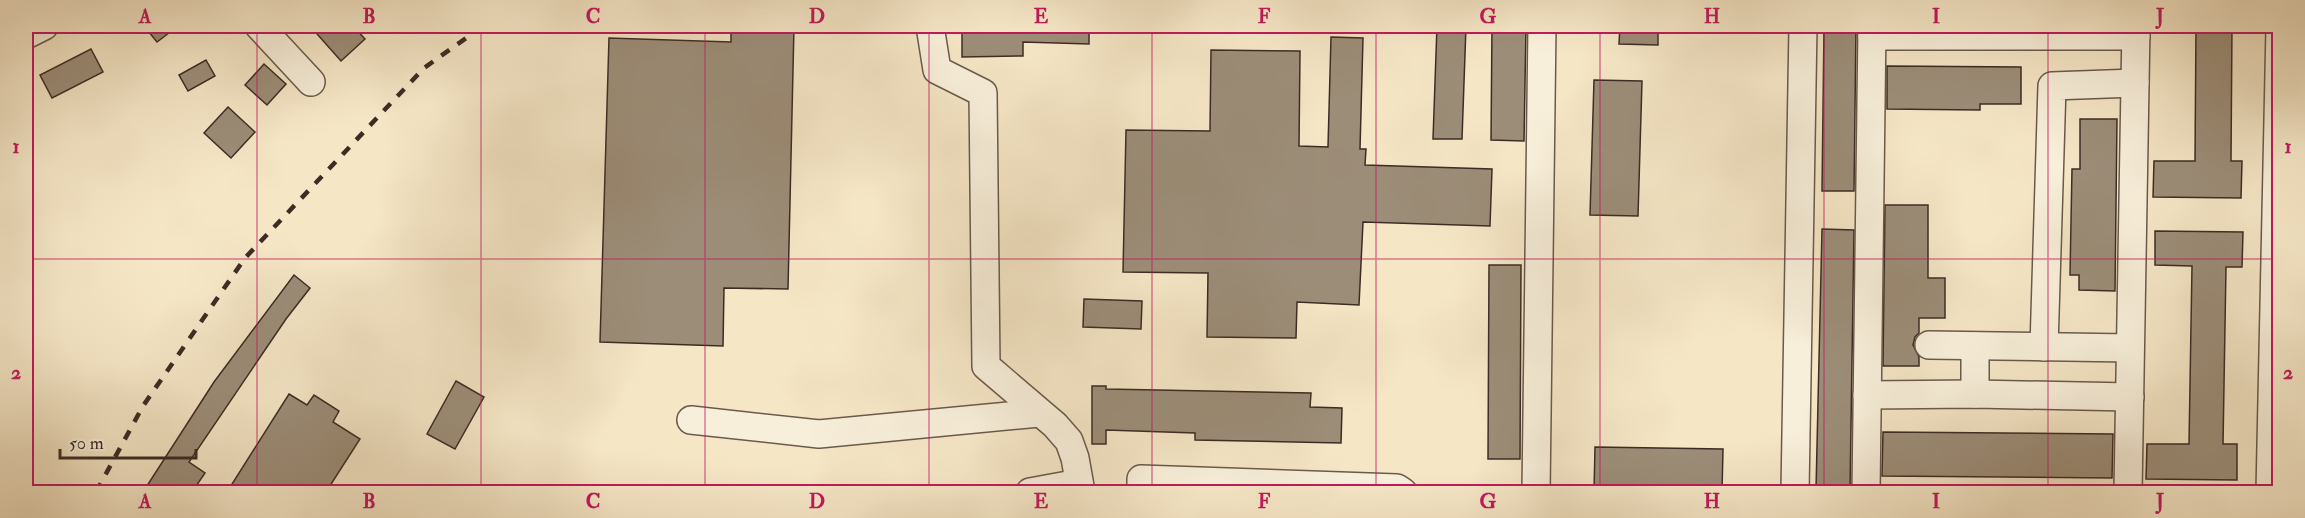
<svg xmlns="http://www.w3.org/2000/svg" width="2305" height="518" font-family="'IM FELL Double Pica',serif">
	<style>
		.building { fill: #9c8d78; stroke: #3c2c24; stroke-width: 1.5 }
		.lines { fill: none; stroke-linecap: round; stroke-linejoin: round }
		.minor-casing { stroke: #6a5a4c; stroke-width: 30 }
		.minor { stroke: #f8efda; stroke-width: 27 }
		.rail { stroke: #3c2c24; stroke-width: 4.5; stroke-dasharray: 10 10; stroke-linecap: butt }
		.grid { fill: none; stroke: #c2185b; stroke-width: 1.5; stroke-opacity: 0.55 }
		.neatline { fill: none; stroke: #c2185b; stroke-width: 2 }
		.grid-label { font-size: 20px; text-anchor: middle; font-weight: bold; fill: #c2185b }
	</style>
	<rect width="100%" height="100%" fill="#f5e6c6"/>
	<filter id="stains"><feTurbulence type="fractalNoise" baseFrequency=".00333" numOctaves="4"/><feColorMatrix values="0 0 0 0 .2 0 0 0 0 .09 0 0 0 0 .02 0 0 0 .5 -.17"/></filter>
	<radialGradient id="worn" r=".72"><stop offset=".6" stop-color="#630" stop-opacity="0"/><stop offset="1" stop-color="#630" stop-opacity=".3"/></radialGradient>
	<g class="building">
		<polygon points="144,26 178,26 157,42"/>
		<polygon points="310,26 353,26 365,39 341,61"/>
		<polygon points="731,26 794,26 788,289 724,288 723,346 600,342 609,38 731,42"/>
		<polygon points="962,26 1089,26 1089,44 1023,42 1023,56 962,57"/>
		<polygon points="1437,26 1466,26 1462,139 1433,139"/>
		<polygon points="1492,26 1526,26 1524,141 1491,140"/>
		<polygon points="1620,26 1658,26 1658,45 1619,44"/>
		<polygon points="1824,26 1856,26 1854,191 1822,191"/>
		<polygon points="2196,26 2232,26 2231,161 2242,161 2241,198 2153,197 2154,161 2195,161"/>
		<polygon points="1331,37 1363,38 1360,149 1366,149 1365,165 1492,169 1490,226 1363,222 1359,305 1297,302 1296,338 1207,337 1208,273 1123,272 1126,130 1210,131 1211,50 1300,51 1299,146 1328,147"/>
		<polygon points="91,49 103,72 52,98 40,75"/>
		<polygon points="206,60 215,76 188,91 179,75"/>
		<polygon points="264,64 286,84 267,105 245,85"/>
		<polygon points="1887,66 2021,67 2021,104 1980,104 1980,110 1887,109"/>
		<polygon points="1594,80 1642,81 1638,216 1590,215"/>
		<polygon points="228,107 255,132 231,158 204,133"/>
		<polygon points="2080,119 2117,119 2115,291 2079,290 2079,275 2070,275 2072,169 2080,169"/>
		<polygon points="1885,205 1928,205 1928,278 1945,278 1945,318 1919,318 1919,333 1915,337 1913,345 1919,357 1919,366 1883,366"/>
		<polygon points="1822,229 1854,230 1850,491 1816,490"/>
		<polygon points="2155,231 2243,232 2242,267 2226,267 2223,444 2237,444 2237,480 2146,479 2147,444 2189,444 2192,266 2155,265"/>
		<polygon points="1489,265 1521,265 1520,459 1488,459"/>
		<polygon points="294,275 310,288 286,319 189,462 205,473 192,492 143,492 214,382"/>
		<polygon points="1084,299 1142,301 1141,329 1083,327"/>
		<polygon points="456,381 484,397 455,449 427,434"/>
		<polygon points="1092,386 1106,386 1106,389 1311,393 1310,407 1342,408 1341,443 1195,440 1195,433 1106,430 1106,444 1092,444"/>
		<polygon points="289,394 307,405 314,395 339,411 333,422 360,439 326,492 227,492"/>
		<polygon points="1883,432 2113,434 2112,478 1882,476"/>
		<polygon points="1595,447 1723,449 1722,492 1594,492"/>
	</g>
	<g class="lines">
		<g class="minor-casing">
			<g id="minor">
				<polyline points="259,26 311,82"/>
				<polyline points="930,26 937,70 983,93 986,366 1055,425 1069,441 1075,458 1081,492"/>
				<polyline points="26,35 44,26"/>
				<polyline points="1872,36 2136,36"/>
				<polyline points="1929,345 2130,348"/>
				<polyline points="2044,347 2052,86 2135,83"/>
				<polyline points="1975,394 1975,346"/>
				<polyline points="1867,395 1975,394 2130,397"/>
				<polyline points="691,420 819,434 1039,413"/>
				<polyline points="1030,492 1079,483"/>
				<polyline points="1141,492 1141,479 1397,488 1403,492"/>
				<polyline points="1536,492 1542,26"/>
				<polyline points="1795,492 1803,26"/>
				<polyline points="1866,492 1872,26"/>
				<polyline points="2128,492 2136,26"/>
				<polyline points="2270,492 2280,27"/>
			</g>
		</g>
		<use href="#minor" class="minor"/>
		<polyline class="rail" points="96,492 143,406 245,258 424,68 483,26"/>
	</g>
	<path class="grid" d="M 257,26 L 257,492M 481,26 L 481,492M 705,26 L 705,492M 929,26 L 929,492M 1152,26 L 1152,492M 1376,26 L 1376,492M 1600,26 L 1600,492M 1824,26 L 1824,492M 2048,26 L 2048,492M 26,259 L 2280,259"/>
	<rect width="2305" height="518" fill="none" stroke="#f5e6c6" stroke-width="66"/>
	<path d="M60 449v9h136v-9" fill="none" stroke="#3c2c24" stroke-width="3"/>
	<text x="69" y="449" font-size="18" fill="#3c2c24" stroke="#f8efda" stroke-width="4.5" paint-order="stroke">50 m</text>
	<rect x="33" y="33" width="2239" height="452" class="neatline"/>
	<g class="grid-label">
		<text x="145" y="23">A</text>
		<text x="369" y="23">B</text>
		<text x="593" y="23">C</text>
		<text x="817" y="23">D</text>
		<text x="1041" y="23">E</text>
		<text x="1264" y="23">F</text>
		<text x="1488" y="23">G</text>
		<text x="1712" y="23">H</text>
		<text x="1936" y="23">I</text>
		<text x="2160" y="23">J</text>
		<text x="16" y="153">1</text>
		<text x="2288" y="153">1</text>
		<text x="16" y="379">2</text>
		<text x="2288" y="379">2</text>
		<text x="145" y="508">A</text>
		<text x="369" y="508">B</text>
		<text x="593" y="508">C</text>
		<text x="817" y="508">D</text>
		<text x="1041" y="508">E</text>
		<text x="1264" y="508">F</text>
		<text x="1488" y="508">G</text>
		<text x="1712" y="508">H</text>
		<text x="1936" y="508">I</text>
		<text x="2160" y="508">J</text>
	</g>
	<rect width="100%" height="100%" filter="url(#stains)"/>
	<rect width="100%" height="100%" fill="url(#worn)"/>
</svg>
